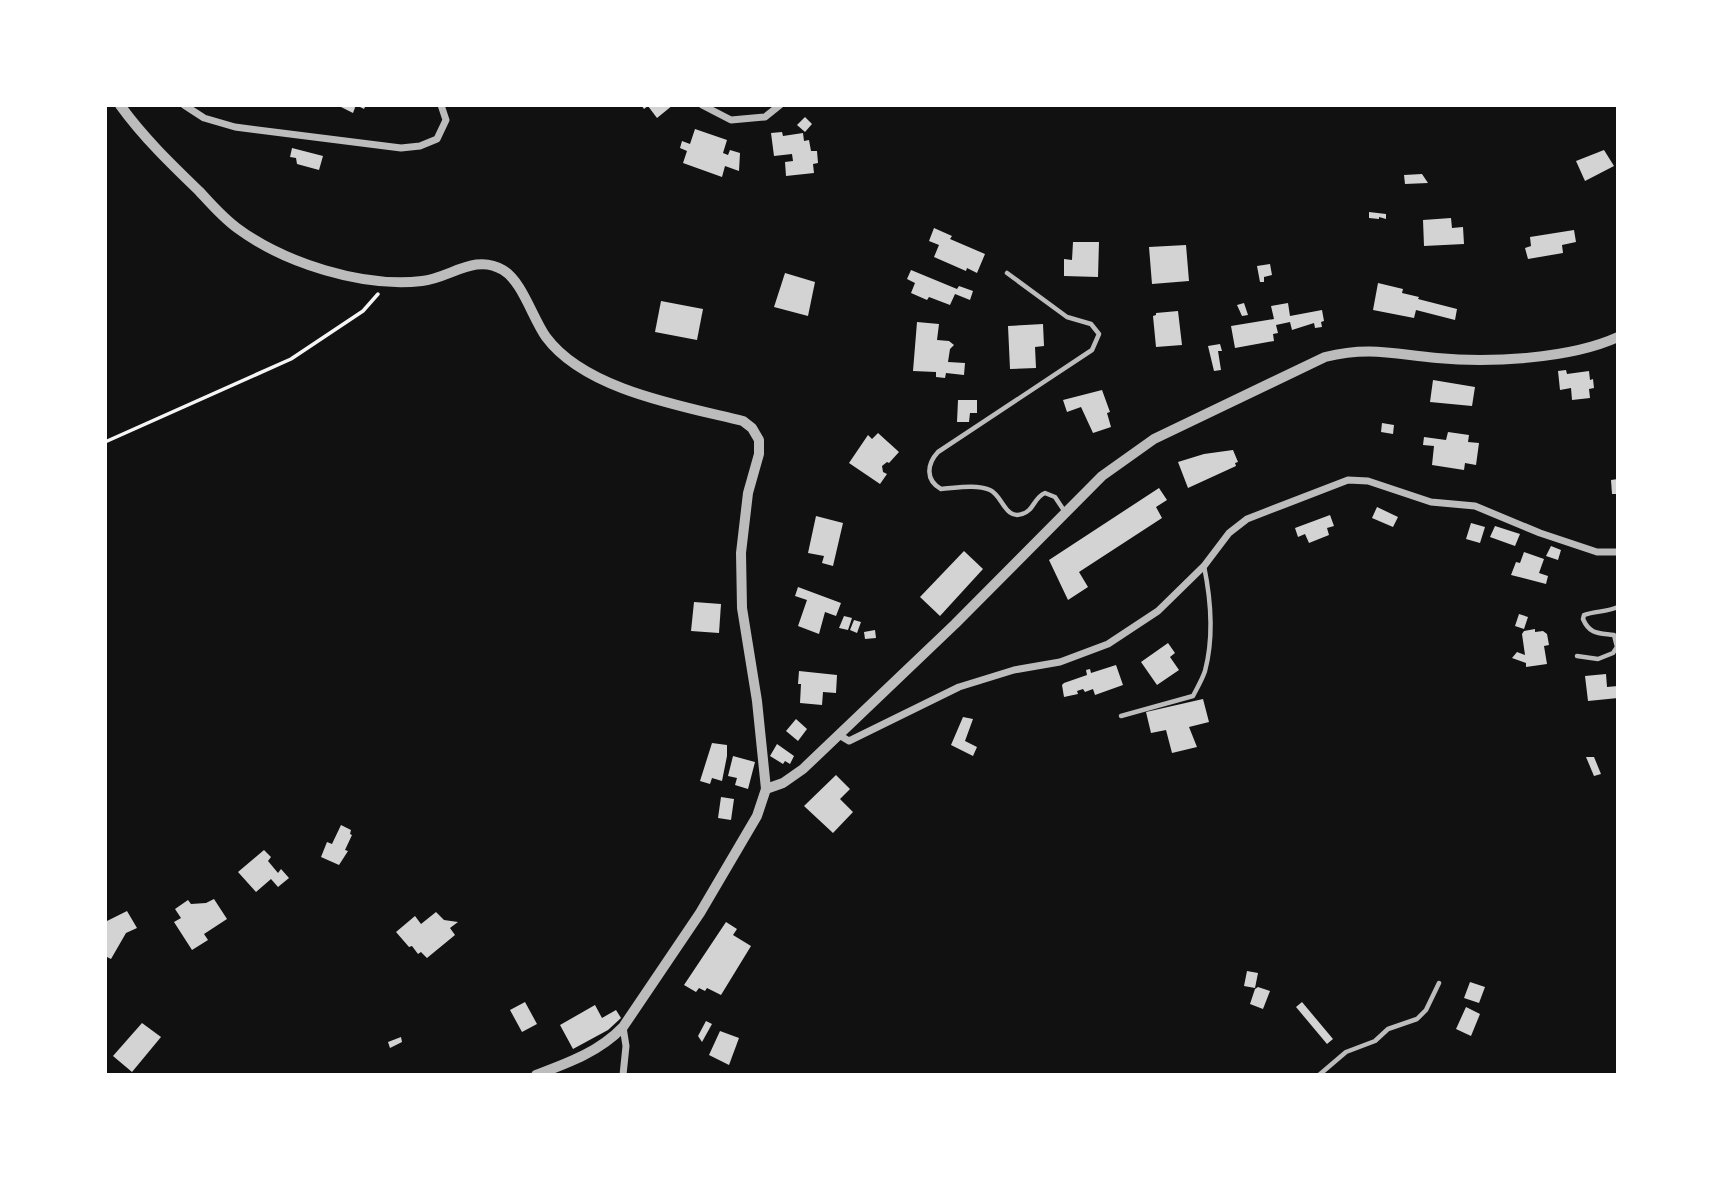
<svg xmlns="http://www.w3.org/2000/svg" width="1723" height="1180" font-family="'Crimson Pro',serif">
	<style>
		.building { fill: #d3d3d3 }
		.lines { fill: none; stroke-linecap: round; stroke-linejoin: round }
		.path { stroke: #f5f5f5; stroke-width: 3.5 }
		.service { stroke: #bcbcbc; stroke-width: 4.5 }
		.minor { stroke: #bcbcbc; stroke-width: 7 }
		.tertiary { stroke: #bcbcbc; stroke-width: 10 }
	</style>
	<rect width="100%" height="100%" fill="#111"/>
	<g class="building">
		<polygon points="337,105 366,105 364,109 356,105 353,113"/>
		<polygon points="641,105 673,105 657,118 648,106 644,109"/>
		<polygon points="805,117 812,124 805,132 797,125"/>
		<polygon points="695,129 727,140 723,153 728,155 730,150 740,153 739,171 725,166 722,177 683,163 687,151 680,148 682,141 690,144"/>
		<polygon points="782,132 783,136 803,133 804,141 809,140 811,151 817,151 818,163 813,164 814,173 786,176 785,162 793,161 792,154 774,156 771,133"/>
		<polygon points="292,148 323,156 319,170 297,164 296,158 290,157"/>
		<polygon points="1604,150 1614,166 1585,181 1576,161"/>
		<polygon points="1422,174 1428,183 1405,184 1404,175"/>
		<polygon points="1369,212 1386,214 1386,219 1379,217 1379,219 1369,218"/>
		<polygon points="1451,218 1452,228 1463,227 1464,244 1424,246 1423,220"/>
		<polygon points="934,228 952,236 950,239 985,254 977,273 967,268 966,271 934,257 939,245 929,241"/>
		<polygon points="1574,230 1576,242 1562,245 1563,253 1528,259 1525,248 1531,246 1530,237"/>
		<polygon points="1073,242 1099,242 1098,277 1064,276 1064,259 1072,260"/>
		<polygon points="1186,245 1189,281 1152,284 1149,247"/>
		<polygon points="1270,264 1272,275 1264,277 1264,282 1260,282 1257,266"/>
		<polygon points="911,270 957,289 959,286 973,291 970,300 955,294 950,305 929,297 927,300 911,293 915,283 907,279"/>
		<polygon points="785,273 815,282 808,316 774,307"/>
		<polygon points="1378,283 1403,289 1402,293 1419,297 1418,299 1457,309 1455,320 1416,310 1414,318 1373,310"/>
		<polygon points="661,301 703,309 697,340 655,332"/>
		<polygon points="1244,303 1248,315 1242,316 1237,305"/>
		<polygon points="1288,303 1290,316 1322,310 1324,321 1321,322 1322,327 1315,328 1314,323 1292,330 1290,322 1276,325 1278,333 1273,334 1274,341 1235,348 1231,326 1274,319 1271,306"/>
		<polygon points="1178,311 1182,345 1156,347 1153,316 1156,315 1156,313"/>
		<polygon points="917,322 939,324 937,340 949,341 954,345 950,349 948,362 965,363 964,375 946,373 945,378 936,377 936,372 913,371"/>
		<polygon points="1043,324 1044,346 1035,347 1036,368 1010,369 1008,326"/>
		<polygon points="1220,344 1222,351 1218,351 1221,370 1214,371 1208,346"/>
		<polygon points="1566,370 1567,374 1589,371 1590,380 1593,379 1594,388 1589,389 1590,398 1572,400 1571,388 1560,390 1558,371"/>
		<polygon points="1433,380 1475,387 1472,406 1430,402"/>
		<polygon points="1102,390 1110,412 1107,413 1111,427 1093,433 1081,407 1067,412 1063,400"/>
		<polygon points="958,400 977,400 977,413 970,413 969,422 957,422"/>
		<polygon points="1382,423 1394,425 1393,434 1381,432"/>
		<polygon points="1448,432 1469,435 1468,442 1479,443 1476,465 1465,463 1464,470 1432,465 1434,446 1423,445 1424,437 1446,440"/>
		<polygon points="878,433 899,452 889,463 887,462 882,466 883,472 887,474 880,484 849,463 868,435 872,439"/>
		<polygon points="1233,450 1238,462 1235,463 1236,466 1188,488 1178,462 1204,454"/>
		<polygon points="1618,479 1618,494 1612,494 1611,480"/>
		<polygon points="1159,488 1167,500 1156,507 1162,518 1079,572 1088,587 1068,600 1049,560"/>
		<polygon points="1377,507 1398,517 1393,527 1372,518"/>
		<polygon points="1330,515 1334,526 1327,528 1329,535 1309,543 1305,534 1298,537 1295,528"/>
		<polygon points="816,516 843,523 833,566 822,563 824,556 808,553"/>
		<polygon points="1471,523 1485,527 1480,543 1466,539"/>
		<polygon points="1495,526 1520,534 1515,546 1490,537"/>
		<polygon points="1551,546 1561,550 1558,560 1546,556"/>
		<polygon points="964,551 983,569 940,616 920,597"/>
		<polygon points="1524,552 1544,559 1539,573 1548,576 1546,584 1511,575 1516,562 1520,563"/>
		<polygon points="798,587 841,603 836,616 825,612 819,634 798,626 807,600 795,596"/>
		<polygon points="694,602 721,604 719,633 691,631"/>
		<polygon points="1519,614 1528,617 1524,629 1515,626"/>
		<polygon points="844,616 852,618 848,630 839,628"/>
		<polygon points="854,620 861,622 857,633 850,630"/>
		<polygon points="1535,629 1535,632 1543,631 1547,634 1549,645 1544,646 1547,664 1526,667 1526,663 1512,658 1517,652 1525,655 1522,634 1524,631"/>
		<polygon points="875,630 876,638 865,639 864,632"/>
		<polygon points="1168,643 1175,653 1170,657 1179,670 1157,685 1141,662"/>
		<polygon points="1116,665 1123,685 1095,695 1093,689 1085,692 1083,689 1077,691 1078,694 1064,697 1062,685 1064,683 1087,675 1086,670 1090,669 1091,673"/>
		<polygon points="799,671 837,675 836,693 823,692 822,705 800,703 801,684 798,684"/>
		<polygon points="1606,674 1607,687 1618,686 1618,698 1588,701 1585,676"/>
		<polygon points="1203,699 1209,722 1189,727 1197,747 1172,753 1166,730 1151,733 1146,712"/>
		<polygon points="963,717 973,719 965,741 977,747 973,756 951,745"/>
		<polygon points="796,719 807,729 798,741 786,731"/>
		<polygon points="712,743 727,745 727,756 722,781 712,778 710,784 700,781"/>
		<polygon points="777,744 794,756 790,764 785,761 783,764 770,756"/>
		<polygon points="733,756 755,762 748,789 735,785 737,778 728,776"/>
		<polygon points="1586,757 1594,757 1601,774 1594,776"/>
		<polygon points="836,775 850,789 840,799 853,812 833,833 804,806"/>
		<polygon points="721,797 734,799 731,820 718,818"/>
		<polygon points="341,825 351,830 350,834 352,835 345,850 348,851 339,865 321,857 327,842 332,844"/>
		<polygon points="264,850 271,857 268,861 278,873 281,869 289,878 278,887 271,879 256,892 238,872"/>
		<polygon points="214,899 227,919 204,934 208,940 192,950 174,922 181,918 175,909 188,900 191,904 206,903"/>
		<polygon points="127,911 137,928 126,933 111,959 105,956 105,922"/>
		<polygon points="436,912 444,920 458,922 450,928 455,935 427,958 421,952 418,954 412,946 409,947 396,932 415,916 421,924"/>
		<polygon points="726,922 737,929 733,935 751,946 721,995 707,988 705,991 699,988 696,992 684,985"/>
		<polygon points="1247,971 1258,973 1255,988 1244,986"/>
		<polygon points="1470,982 1485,987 1479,1003 1464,998"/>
		<polygon points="1258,987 1270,991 1263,1009 1250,1004 1255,989"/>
		<polygon points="525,1002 537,1024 522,1032 510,1010"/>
		<polygon points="1302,1002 1333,1039 1327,1044 1296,1007"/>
		<polygon points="595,1005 602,1018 616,1010 621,1018 608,1030 573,1049 560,1025"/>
		<polygon points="1466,1007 1480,1014 1471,1036 1456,1029"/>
		<polygon points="706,1021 712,1024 702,1042 698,1036"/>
		<polygon points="142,1023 161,1037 132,1072 113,1056"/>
		<polygon points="720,1031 739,1038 729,1065 709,1055"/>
		<polygon points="401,1037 402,1042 390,1048 388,1042"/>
	</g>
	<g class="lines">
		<polyline class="path" points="105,442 291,359 363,311 378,294"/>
		<g class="service">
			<path d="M 1007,273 L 1067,317 L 1091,324 L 1099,334 L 1092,350 L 938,452 C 927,464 925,480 941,489 C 956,488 976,484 990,490 C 1003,496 1005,520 1022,514 C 1034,511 1034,497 1045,493 L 1055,497 L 1065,512"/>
			<path d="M 1577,656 L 1598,659 L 1613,653 L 1617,647 L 1614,635 C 1599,633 1590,635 1583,619 L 1584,615 C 1595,611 1607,612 1618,607"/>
			<path d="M 1121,716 L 1193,696 C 1197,688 1202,680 1205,671 C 1214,637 1211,600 1204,566"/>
			<polyline points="1319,1075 1346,1052 1375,1041 1388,1029 1417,1019 1426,1010 1439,983"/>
		</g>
		<g class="minor">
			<polyline points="184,105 204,118 235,127 401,148 420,146 437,139 446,120 441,105"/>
			<polyline points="702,105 731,120 765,117 780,105"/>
			<polyline points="839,735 849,741 959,687 1014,670 1060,662 1108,644 1158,611 1204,566 1229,533 1247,519 1348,480 1368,481 1431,502 1475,506 1540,533 1597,552 1618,552"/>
			<polyline points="623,1075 626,1046 623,1027"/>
		</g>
		<g class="tertiary">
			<path d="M 120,105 C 143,137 171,164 199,191 C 211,204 223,218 237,228 C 284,263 363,288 422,281 C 450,278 475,253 503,270 C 522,281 533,319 546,337 C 585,390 682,406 743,421 L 752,428 L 759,440 L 759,454 L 748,493 L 741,553 L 742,608 L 757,701 L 766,789 L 757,816 L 700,913 L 623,1027 C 599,1052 568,1063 536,1075"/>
			<path d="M 766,789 L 783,783 L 803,769 L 955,624 L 1102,476 L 1154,439 L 1325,357 C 1369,346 1394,354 1437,358 C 1489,363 1570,359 1618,337"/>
		</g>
	</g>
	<rect width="1723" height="1180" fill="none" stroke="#ffffff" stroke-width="214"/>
</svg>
